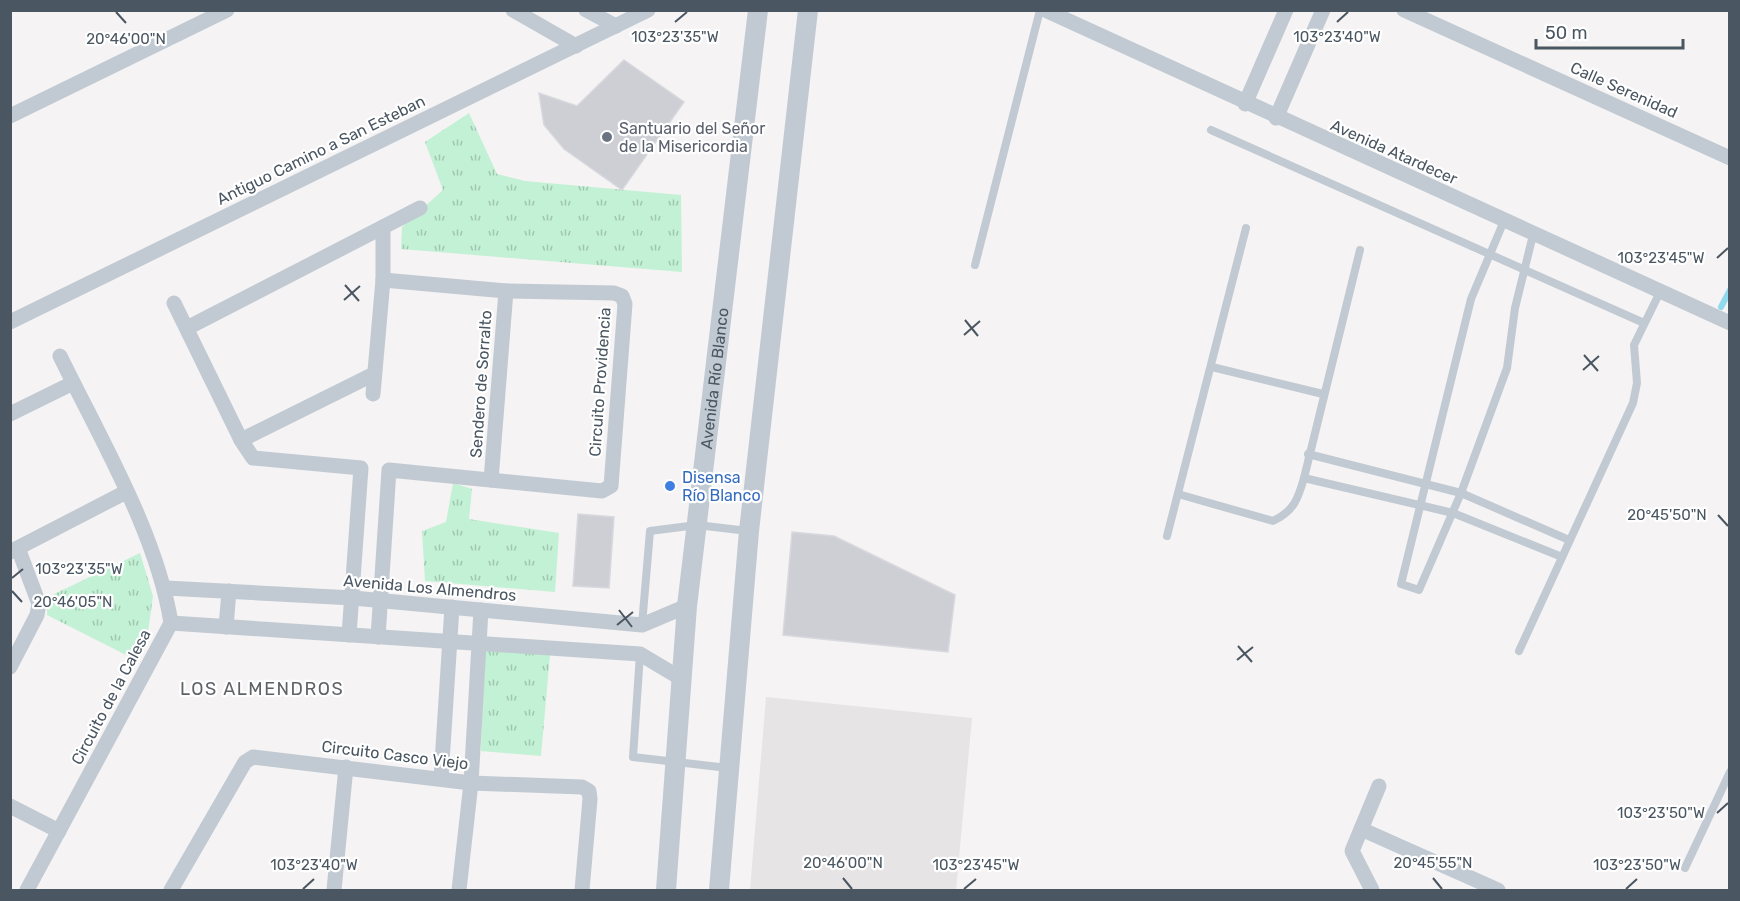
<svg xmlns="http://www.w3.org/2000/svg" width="1740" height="901" font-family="Rubik,sans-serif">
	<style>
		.education { fill: #e6e4e5 }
		.grass { fill: url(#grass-tufts) }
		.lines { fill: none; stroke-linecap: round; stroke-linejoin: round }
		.stream { stroke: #90daee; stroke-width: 6 }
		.building { fill: #cdcfd5; stroke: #d7d9de; stroke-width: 1.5 }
		.service { stroke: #c1cad2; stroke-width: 8 }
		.minor { stroke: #c1cad2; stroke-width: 15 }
		.tertiary { stroke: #c1cad2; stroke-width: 20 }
		.ticks { fill: none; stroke: #4a5661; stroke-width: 2 }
		.worship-dot { fill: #6b7280; stroke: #fff; stroke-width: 2 }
		.shop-dot { fill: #3f7fe0; stroke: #fff; stroke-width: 2 }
		.labels { text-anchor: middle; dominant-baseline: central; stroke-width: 4.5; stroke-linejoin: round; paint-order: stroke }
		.street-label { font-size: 16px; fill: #4a5661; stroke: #fff }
		.worship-label { font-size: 16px; fill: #5b616d; stroke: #fff; text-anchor: start }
		.shop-label { font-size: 16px; fill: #366cbe; stroke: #fff; text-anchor: start }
		.neighbourhood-label { font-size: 18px; letter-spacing: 1.5px; fill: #5f6368; stroke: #fff }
		.ticks-label { font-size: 15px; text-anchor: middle; fill: #4a5661; stroke: #fff; stroke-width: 4.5; stroke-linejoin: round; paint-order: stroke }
	</style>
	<defs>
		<pattern id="grass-tufts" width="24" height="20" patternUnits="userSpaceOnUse" patternTransform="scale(1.5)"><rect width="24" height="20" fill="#c3f1d5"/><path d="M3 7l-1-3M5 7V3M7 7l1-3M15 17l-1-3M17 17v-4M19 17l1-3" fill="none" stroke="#a0c6b0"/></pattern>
	</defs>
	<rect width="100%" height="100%" fill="#f5f3f3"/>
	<polygon class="education" points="766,697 972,718 956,890 750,890"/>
	<g class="grass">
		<polygon points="469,113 497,174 525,181 681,195 682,272 401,249 402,227 443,190 425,142"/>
		<polygon points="453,483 472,489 469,519 559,533 555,592 425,581 422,531 446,522"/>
		<polygon points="140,553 153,596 148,632 136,660 47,615 48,597"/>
		<polygon points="483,648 550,655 541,756 481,751"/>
	</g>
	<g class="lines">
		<polyline class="stream" points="1721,307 1730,290"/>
	</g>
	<g class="building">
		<polygon points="624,60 684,102 622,190 564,149 544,125 539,93 577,106"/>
		<polygon points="578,514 614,517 609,588 573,586"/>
		<polygon points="792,532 834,536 955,595 948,652 783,635"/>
	</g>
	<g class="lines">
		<g class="service">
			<polyline points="1211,130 1644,323"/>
			<polyline points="1504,221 1471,299 1401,584 1419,590 1461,493 1507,368 1515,308 1533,235"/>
			<polyline points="975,265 1040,10"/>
			<polyline points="1212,367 1323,394"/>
			<polyline points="1308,454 1461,493 1569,540"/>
			<polyline points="1304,478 1453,513 1562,557"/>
			<path d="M 1178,494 L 1273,521 C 1294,511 1298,499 1304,478 L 1360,250"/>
			<polyline points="1167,536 1246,228"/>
			<polyline points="642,625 650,531 697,525 748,531"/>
			<polyline points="1519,651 1633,403 1637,383 1634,345 1660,292"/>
			<polyline points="640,654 633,757 728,768"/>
			<polyline points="1685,868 1730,772"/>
		</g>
		<g class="minor">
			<polyline points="513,10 576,46"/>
			<polyline points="586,10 616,26"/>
			<polyline points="1045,10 1730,323"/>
			<polyline points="1404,10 1730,158"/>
			<polyline points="1245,104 1286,10"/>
			<polyline points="10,116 227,10"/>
			<polyline points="1276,118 1323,10"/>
			<polyline points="174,303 241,440 253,458 361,468 349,635"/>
			<polyline points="10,322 648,10"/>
			<polyline points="187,328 420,208"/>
			<polyline points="373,394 383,280 383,227"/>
			<polyline points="10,414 73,383"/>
			<polyline points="241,440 374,374"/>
			<polyline points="491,480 506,291"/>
			<polyline points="10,552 126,492"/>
			<polyline points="166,588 353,598 642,625 687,606"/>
			<polyline points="171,623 640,654 682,679"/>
			<polyline points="226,627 229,591"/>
			<polyline points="378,637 389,470 602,491 611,486 625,304 622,296 614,293 506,291 383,280"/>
			<polyline points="10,667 37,615 39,604 18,548"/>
			<polyline points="441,778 452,607"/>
			<polyline points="10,806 59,831"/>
			<polyline points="1361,829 1498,890"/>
			<path d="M 27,890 L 171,623 C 157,534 100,438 60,356"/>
			<polyline points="171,890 245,762 253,757 471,783 582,787 589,791 590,799 582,890"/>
			<polyline points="334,890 346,767"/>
			<polyline points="459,890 471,783 481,610"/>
			<polyline points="1372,890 1352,851 1379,786"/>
		</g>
		<g class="tertiary">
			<path id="s1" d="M 666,890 L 687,606 L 758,10"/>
			<polyline points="719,890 749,531 808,10"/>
		</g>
	</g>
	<path class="ticks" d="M 116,12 L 126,23M 675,22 L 687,12M 1337,22 L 1348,12M 1717,258 L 1728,248M 345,285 L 359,301M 344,300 L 360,286M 965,320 L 978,336M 964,335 L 980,321M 1584,355 L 1598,371M 1583,370 L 1599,356M 1718,515 L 1728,526M 12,578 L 23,569M 12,591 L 22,602M 619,610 L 632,627M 617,625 L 633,612M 1238,646 L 1252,662M 1237,660 L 1253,647M 1717,813 L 1728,803M 843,878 L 852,889M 1433,878 L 1442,889M 303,889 L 314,879M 964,889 L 976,879M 1626,889 L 1637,879"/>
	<circle class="worship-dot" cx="607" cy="137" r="6"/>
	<circle class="shop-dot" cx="670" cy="486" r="6"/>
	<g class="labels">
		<g class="street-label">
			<text transform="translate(1624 90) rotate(24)">Calle Serenidad</text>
			<text transform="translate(321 150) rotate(-26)">Antiguo Camino a San Esteban</text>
			<text transform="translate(1394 152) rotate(24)">Avenida Atardecer</text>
			<text stroke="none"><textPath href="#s1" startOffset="514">Avenida Río Blanco</textPath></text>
			<text transform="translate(600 382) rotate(-86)">Circuito Providencia</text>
			<text transform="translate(481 384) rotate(-86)">Sendero de Sorralto</text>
			<text transform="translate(430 588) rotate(5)">Avenida Los Almendros</text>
			<text transform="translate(111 697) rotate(-62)">Circuito de la Calesa</text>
			<text transform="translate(395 755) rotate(7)">Circuito Casco Viejo</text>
		</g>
		<g class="worship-label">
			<text x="619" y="128">Santuario del Señor<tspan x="619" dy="18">de la Misericordia</tspan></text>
		</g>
		<g class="shop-label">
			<text x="682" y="477">Disensa<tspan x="682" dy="18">Río Blanco</tspan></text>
		</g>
		<g class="neighbourhood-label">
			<text x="262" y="689">LOS ALMENDROS</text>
		</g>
	</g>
	<g class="ticks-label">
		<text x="675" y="42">103°23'35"W</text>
		<text x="1337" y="42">103°23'40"W</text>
		<text x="126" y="44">20°46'00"N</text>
		<text x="1661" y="263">103°23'45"W</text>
		<text x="1667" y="520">20°45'50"N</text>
		<text x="79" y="574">103°23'35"W</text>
		<text x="73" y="607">20°46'05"N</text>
		<text x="1661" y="818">103°23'50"W</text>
		<text x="843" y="868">20°46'00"N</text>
		<text x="1433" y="868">20°45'55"N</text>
		<text x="314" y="870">103°23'40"W</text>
		<text x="976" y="870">103°23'45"W</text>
		<text x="1637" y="870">103°23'50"W</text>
	</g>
	<rect width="1740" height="901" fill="none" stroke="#4a5661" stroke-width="24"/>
	<path d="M1536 39v9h147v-9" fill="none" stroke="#4a5661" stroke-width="3"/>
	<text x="1545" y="39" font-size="18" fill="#4a5661" stroke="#ffffff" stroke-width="4.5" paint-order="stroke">50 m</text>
</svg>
